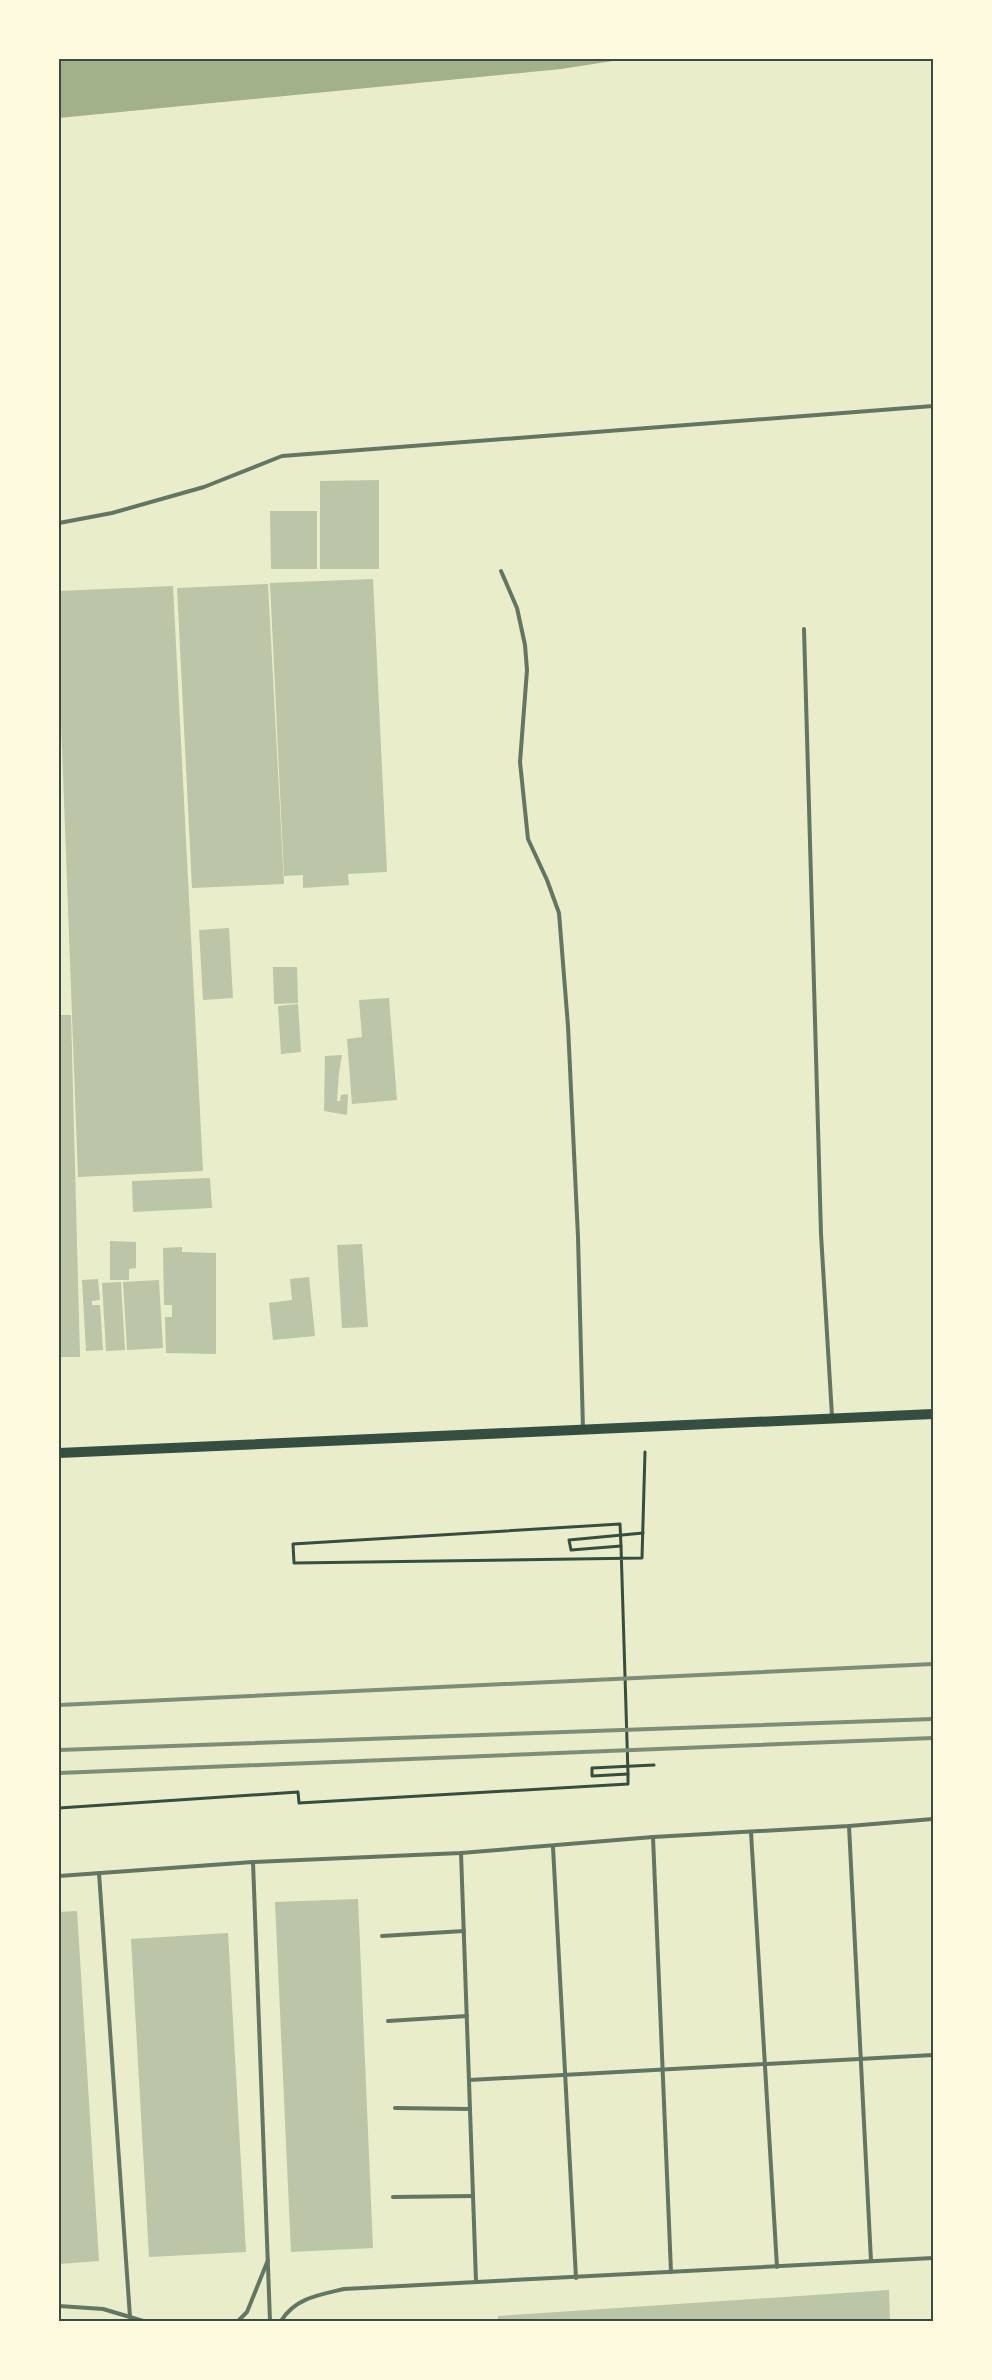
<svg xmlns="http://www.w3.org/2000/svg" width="992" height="2380" font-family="Literata,serif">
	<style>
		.water { fill: #a3b18a }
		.building { fill: #bcc5a7 }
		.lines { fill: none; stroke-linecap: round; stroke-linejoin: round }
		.path { stroke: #344e41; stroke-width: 3 }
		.service { stroke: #617663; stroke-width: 4 }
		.secondary { stroke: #344e41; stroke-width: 10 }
		.rail { stroke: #7c8e77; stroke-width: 4 }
		.neatline { fill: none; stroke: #344e41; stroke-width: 2 }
	</style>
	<rect width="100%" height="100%" fill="#e9edc9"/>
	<polygon class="water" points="59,59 626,59 561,69 59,118"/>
	<g class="building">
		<polygon points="379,480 379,569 320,569 320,481"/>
		<polygon points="270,511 317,511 317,569 271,569"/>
		<polygon points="373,579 387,872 348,874 349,885 303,888 303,875 284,876 270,583"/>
		<polygon points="268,584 284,884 192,888 177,588"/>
		<polygon points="173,586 203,1171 78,1177 59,667 59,591"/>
		<polygon points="229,928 233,998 203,1000 199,930"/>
		<polygon points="273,967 297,967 298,1003 274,1004"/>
		<polygon points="389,998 397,1100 352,1104 347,1039 362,1037 359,1000"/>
		<polygon points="298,1004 301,1052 281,1054 278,1006"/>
		<polygon points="59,1015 71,1015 80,1357 59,1357"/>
		<polygon points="342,1055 339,1072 337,1101 340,1101 341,1095 348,1094 347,1115 324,1111 325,1056"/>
		<polygon points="210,1178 212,1208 133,1212 132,1181"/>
		<polygon points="110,1241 136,1242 136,1268 129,1269 129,1280 110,1280"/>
		<polygon points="362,1244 368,1327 342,1328 337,1245"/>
		<polygon points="182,1247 182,1252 216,1253 216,1354 166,1353 165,1317 172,1317 172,1305 164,1305 163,1248"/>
		<polygon points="309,1277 315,1336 273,1340 269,1303 292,1300 290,1279"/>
		<polygon points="98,1279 100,1300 92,1301 92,1305 100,1305 103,1350 86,1351 82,1280"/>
		<polygon points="159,1280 163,1348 127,1350 123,1282"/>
		<polygon points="121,1282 125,1350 106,1351 102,1283"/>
		<polygon points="358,1899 373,2248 291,2252 275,1902"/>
		<polygon points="77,1911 99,2261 59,2264 59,1912"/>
		<polygon points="228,1933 246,2252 149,2257 131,1939"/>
		<polygon points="889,2290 890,2321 498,2321 498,2316"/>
	</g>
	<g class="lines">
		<g class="path">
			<polyline points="621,1546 571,1550 569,1540 643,1533"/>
			<polyline points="628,1774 592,1776 592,1768 654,1765"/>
			<polyline points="59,1808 298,1792 299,1803 628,1784 628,1774 621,1546 620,1524 293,1544 294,1563 642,1558 645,1452"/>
		</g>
		<g class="service">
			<polyline points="59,523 112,513 204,487 282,456 933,406"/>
			<polyline points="501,571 517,608 525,645 527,670 520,762 528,839 547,880 559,913 568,1026 578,1237 583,1429"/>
			<polyline points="804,629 821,1234 832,1416"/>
			<polyline points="849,1826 871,2261"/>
			<polyline points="751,1832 777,2267"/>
			<polyline points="653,1837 671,2272"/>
			<polyline points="553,1847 576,2278"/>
			<polyline points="461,1853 476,2281"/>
			<polyline points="253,1862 270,2321"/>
			<polyline points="99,1873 130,2317 143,2321"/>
			<polyline points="59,1876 253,1862 461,1853 653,1837 849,1826 933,1819"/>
			<polyline points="382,1936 464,1931"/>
			<polyline points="388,2021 467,2016"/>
			<polyline points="469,2080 933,2055"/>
			<polyline points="395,2108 470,2109"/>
			<polyline points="393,2197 473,2196"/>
			<polyline points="59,2306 103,2309 130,2317"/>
			<polyline points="238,2321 247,2312 268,2260"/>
			<path d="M 281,2321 C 295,2298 319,2295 344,2289 L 933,2258"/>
		</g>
		<polyline class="secondary" points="59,1453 933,1414"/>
		<g class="rail">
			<polyline points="59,1705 933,1664"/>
			<polyline points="59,1750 933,1719"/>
			<polyline points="59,1773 933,1738"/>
		</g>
	</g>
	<rect width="992" height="2380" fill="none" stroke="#fefae0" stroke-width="120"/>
	<rect x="60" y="60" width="872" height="2260" class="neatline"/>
</svg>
